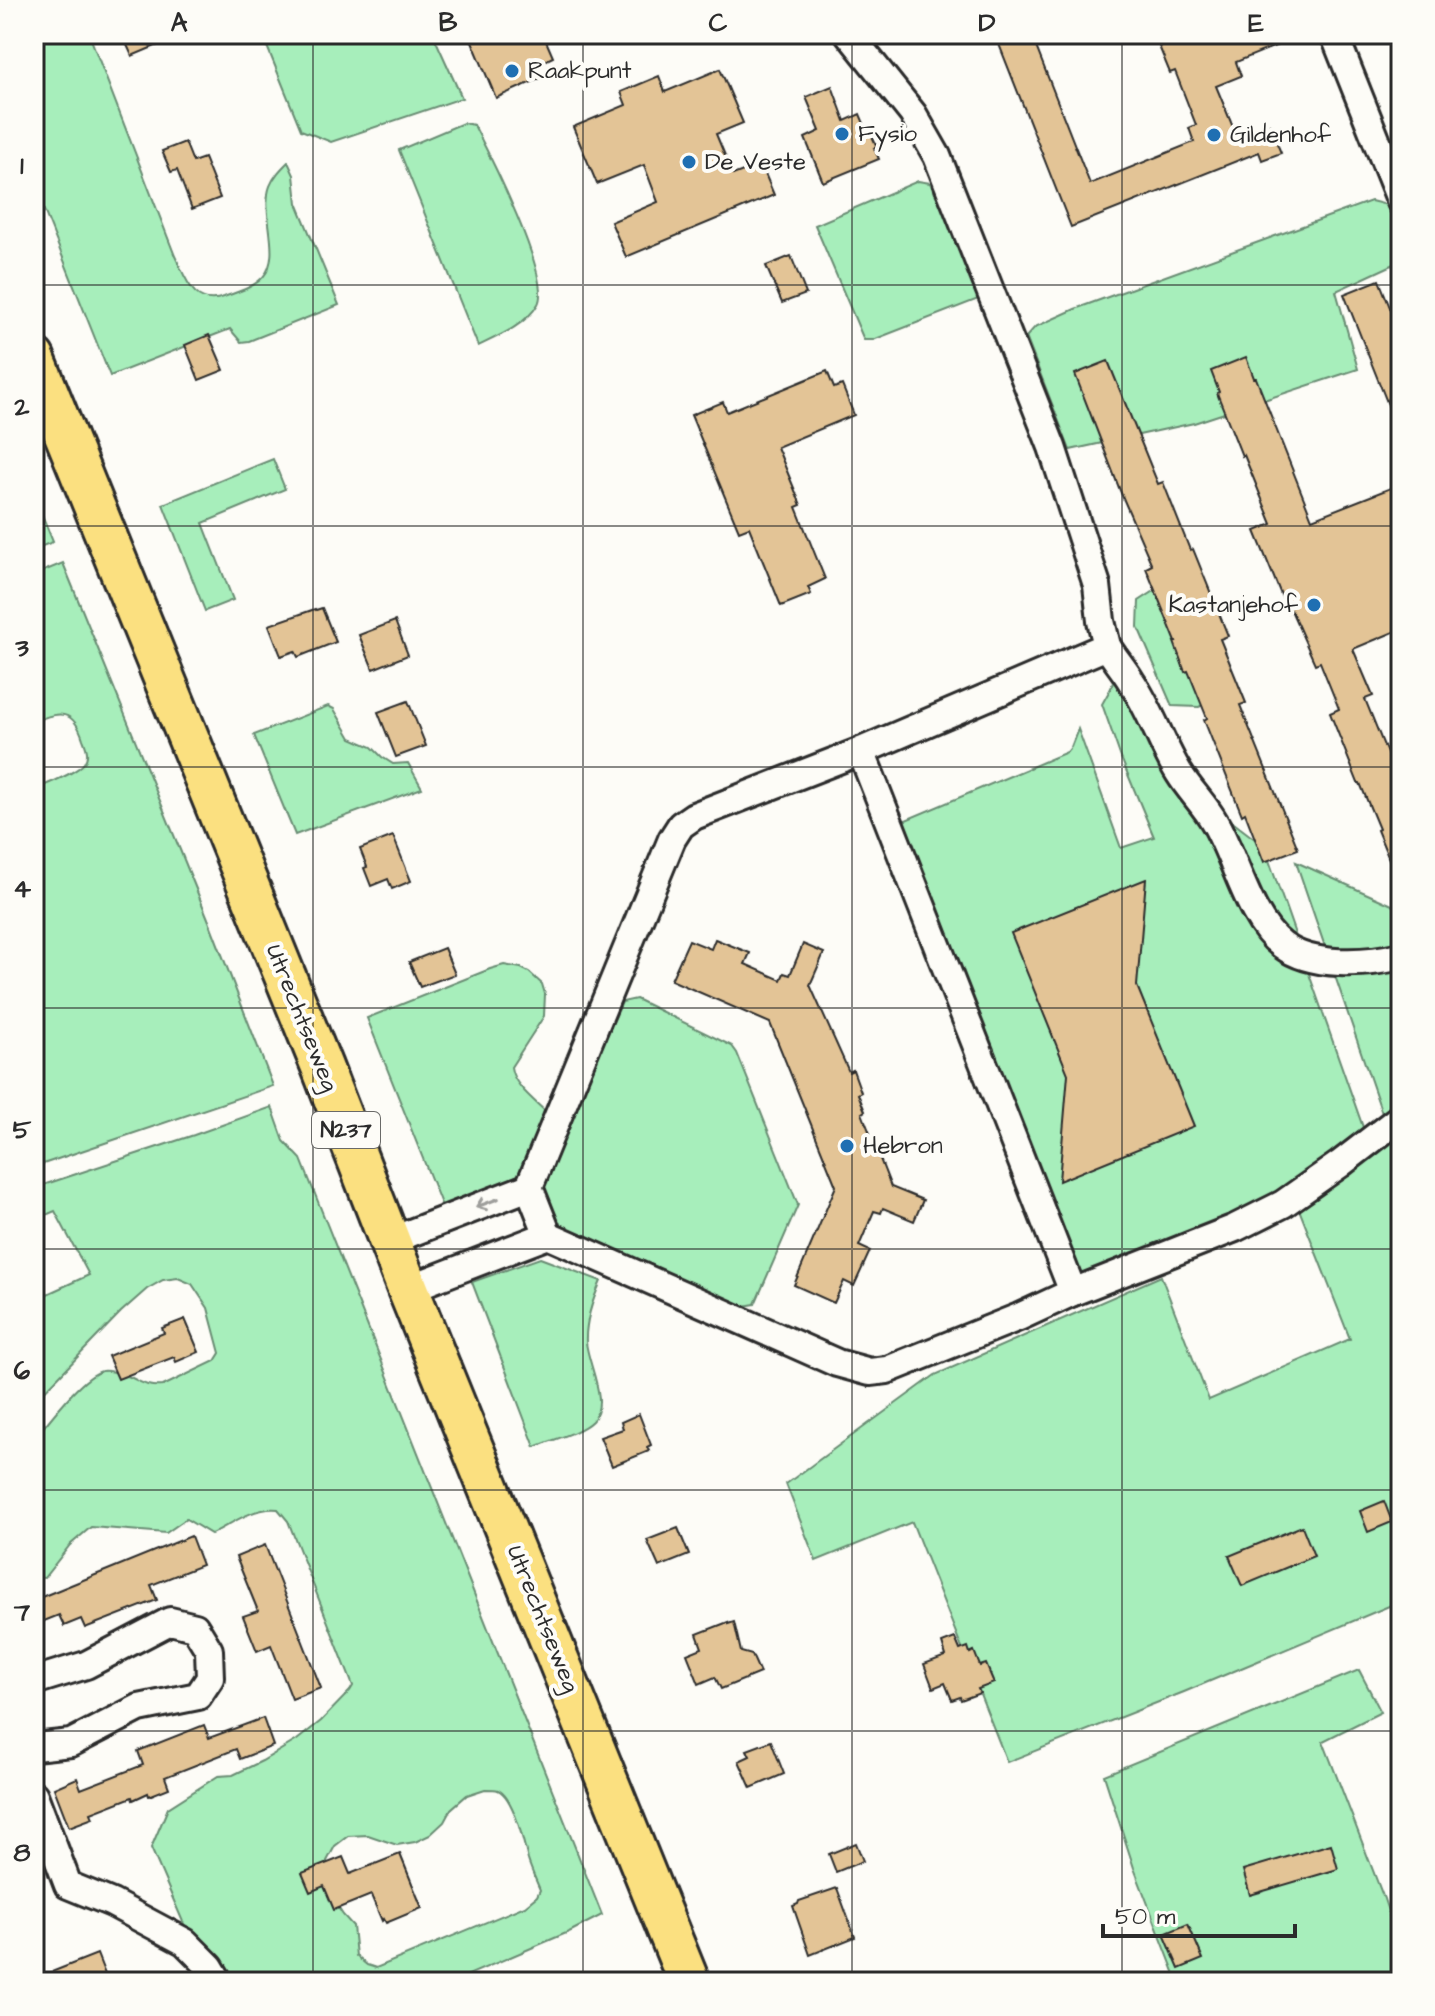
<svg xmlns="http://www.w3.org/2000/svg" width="1435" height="2016" font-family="'Architects Daughter',sans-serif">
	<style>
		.green { fill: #a7eebb; stroke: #698c73; stroke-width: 2; fill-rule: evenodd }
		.building { fill: #e3c496; stroke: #2b2b2b; stroke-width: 2 }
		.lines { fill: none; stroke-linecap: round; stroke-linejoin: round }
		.street-casing { stroke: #2b2b2b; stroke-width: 32 }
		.primary-casing { stroke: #2b2b2b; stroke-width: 46 }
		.street { stroke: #fdfcf7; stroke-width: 26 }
		.primary { stroke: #fbe080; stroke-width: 40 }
		.oneway { stroke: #9e9e9b }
		.grid { fill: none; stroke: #2b2b2b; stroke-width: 2; stroke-opacity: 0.55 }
		.poi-dot { fill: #1f6fb2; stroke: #fdfcf7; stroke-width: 3 }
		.labels { text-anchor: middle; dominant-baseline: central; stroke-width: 8; stroke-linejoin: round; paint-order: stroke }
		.shield { fill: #fdfcf7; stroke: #6a6a68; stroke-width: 2 }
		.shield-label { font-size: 22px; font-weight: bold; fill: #2b2b2b }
		.poi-label { font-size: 24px; fill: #2b2b2b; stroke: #fdfcf7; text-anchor: start }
		.street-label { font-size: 24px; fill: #2b2b2b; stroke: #fdfcf7 }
		.neatline { fill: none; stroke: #2b2b2b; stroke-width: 3 }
		.grid-label { font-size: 26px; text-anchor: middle; font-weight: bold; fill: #2b2b2b }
	</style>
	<rect width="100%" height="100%" fill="#fdfcf7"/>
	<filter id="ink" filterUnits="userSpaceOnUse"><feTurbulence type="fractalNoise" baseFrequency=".0125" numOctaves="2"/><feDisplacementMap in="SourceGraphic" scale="16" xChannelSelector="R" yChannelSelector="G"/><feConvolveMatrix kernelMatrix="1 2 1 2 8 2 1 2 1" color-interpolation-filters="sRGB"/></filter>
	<g filter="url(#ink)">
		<g class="green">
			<path d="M 34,34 L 89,34 L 175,256 C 186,278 193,308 224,297 C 237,292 253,288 263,277 C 283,255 260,213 270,186 C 274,176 281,169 288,162 L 294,175 L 297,203 L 339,305 L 249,341 L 241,342 L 230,329 L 110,376 L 34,185 Z"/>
			<polygon points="262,34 433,34 462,98 331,142 301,130"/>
			<path d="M 463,123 L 474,125 C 489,154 552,278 538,304 C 526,325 499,336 478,346 L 399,150 Z"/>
			<polygon points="918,181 930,183 957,238 981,298 873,340 864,340 815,225"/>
			<polygon points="1371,201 1387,205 1401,239 1401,261 1336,291 1358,369 1194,423 1070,450 1026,337 1035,327 1075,309"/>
			<polygon points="273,459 285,489 203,523 233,600 205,611 163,504"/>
			<polygon points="34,495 53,542 34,549"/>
			<path d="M 63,563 L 209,921 L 273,1086 L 34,1167 L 34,790 C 46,784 77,773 84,763 C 90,755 86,747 83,739 C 74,710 59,710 34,722 L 34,575 Z"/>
			<polygon points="1156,590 1210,701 1199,707 1172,706 1138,627 1139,601"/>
			<polygon points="1120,661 1209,804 1264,846 1365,1133 1269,1203 1080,1280 901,822 1067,752 1071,747 1078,729 1121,848 1154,837 1121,758 1102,704 1111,688"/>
			<polygon points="328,706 334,709 351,738 372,747 382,757 393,764 408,763 422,788 295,835 254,735"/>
			<polygon points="1296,862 1401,909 1401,1105 1384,1119"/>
			<path d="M 504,965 L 521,968 L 529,972 L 542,984 L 545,994 L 544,1016 L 511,1067 C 513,1085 535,1101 547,1113 L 517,1183 L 445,1214 L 367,1018 L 490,969 Z"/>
			<polygon points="636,999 732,1046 737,1053 798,1205 755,1304 732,1308 558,1232 542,1190 545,1180 555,1152 622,1002"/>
			<path d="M 272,1107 L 284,1141 L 301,1159 C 400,1411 503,1662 602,1915 L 571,1931 L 452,1982 L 209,1982 L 151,1848 L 168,1808 L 218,1776 L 233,1775 L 262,1761 L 297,1740 L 321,1721 L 350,1691 L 353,1686 L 288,1521 L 278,1509 C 255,1506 231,1524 211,1534 L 186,1519 L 166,1533 L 91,1527 L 70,1545 L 44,1578 L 34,1577 L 34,1439 C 49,1421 81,1377 102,1371 C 108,1370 115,1372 121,1374 C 138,1378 142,1388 163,1386 L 215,1361 L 220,1353 L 208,1308 L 192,1284 L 178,1278 L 163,1280 L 147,1289 L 121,1312 L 34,1402 L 34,1300 L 89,1275 L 55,1211 L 34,1220 L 34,1188 L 194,1135 ZM 485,1789 C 487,1789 496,1789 498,1790 C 514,1797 524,1844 528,1860 C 531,1870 536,1880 540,1890 L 537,1896 L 525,1906 L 376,1968 L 367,1965 L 356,1956 L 353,1926 L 343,1915 L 332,1898 L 326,1874 L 327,1861 L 335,1846 L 348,1836 L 368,1835 L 397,1845 L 415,1842 L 430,1835 L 444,1822 L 451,1809 L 467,1795 Z"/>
			<polygon points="1401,1134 1401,1601 1184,1692 1007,1762 912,1522 816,1561 786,1484 935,1375 1161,1276 1209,1400 1350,1339 1299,1209"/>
			<path d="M 540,1258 L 601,1281 C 593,1299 585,1322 586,1342 C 588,1365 610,1403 592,1421 C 580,1433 551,1440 535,1447 L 472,1282 Z"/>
			<polygon points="1359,1670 1381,1712 1323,1741 1384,1899 1401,1951 1401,1982 1178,1982 1134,1868 1104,1775"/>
		</g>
		<g class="building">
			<polygon points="122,34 184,34 132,56"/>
			<polygon points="469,34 543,34 553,57 536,65 541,78 496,98"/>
			<polygon points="995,34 1031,34 1090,184 1194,142 1189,128 1196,125 1175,71 1170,73 1156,39 1169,34 1305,34 1236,62 1241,76 1216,86 1237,137 1269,124 1281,153 1262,160 1259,152 1071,227"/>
			<polygon points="720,69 743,123 716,134 733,175 761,164 774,195 626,257 611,222 658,202 644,165 597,184 573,127 626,105 621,92 659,76 665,92"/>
			<polygon points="832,86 845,121 860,114 865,126 867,125 877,147 874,148 879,159 823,182 805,138 820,131 806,97"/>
			<polygon points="185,142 193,162 204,158 220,198 192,209 177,170 171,172 162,151"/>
			<polygon points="791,256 806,294 782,303 766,266"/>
			<polygon points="1379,280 1401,335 1400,435 1344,294"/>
			<polygon points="209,335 224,370 199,380 185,345"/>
			<polygon points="1246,357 1254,378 1256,378 1312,519 1401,484 1401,629 1353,649 1373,696 1365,699 1401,788 1401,888 1377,830 1379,829 1360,783 1358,783 1330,713 1339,709 1320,662 1315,664 1291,610 1288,612 1255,531 1272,524 1244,455 1242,456 1217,393 1219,392 1211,371"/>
			<polygon points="1108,361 1158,484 1163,482 1190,550 1193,549 1228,636 1220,639 1246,703 1240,705 1298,849 1264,862 1245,813 1242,815 1204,720 1207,718 1188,671 1185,672 1174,642 1176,642 1146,568 1152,565 1123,498 1075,374"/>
			<polygon points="827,371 834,388 842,385 854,415 777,447 801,505 796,507 825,579 808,587 811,594 781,606 749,527 739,531 691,415 723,402 727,412"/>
			<polygon points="322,608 336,642 298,657 295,651 281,656 269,625 315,609 316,610"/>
			<polygon points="395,621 408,655 373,669 359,635"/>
			<polygon points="408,701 426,746 396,757 378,712"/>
			<polygon points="393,836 411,881 392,889 388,879 371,886 364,868 367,867 360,849"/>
			<polygon points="1146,879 1137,986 1194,1126 1059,1181 1068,1074 1011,933"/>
			<polygon points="715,939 750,953 745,964 781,980 784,973 790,975 803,944 824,953 810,985 849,1072 853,1070 861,1092 858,1094 865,1111 862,1113 891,1187 923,1200 914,1221 883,1208 881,1213 874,1211 859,1246 870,1251 854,1286 844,1281 834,1303 794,1285 836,1186 770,1023 671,980 689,940 711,949"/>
			<polygon points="444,948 455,974 420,987 409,962"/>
			<polygon points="185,1319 199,1352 176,1362 174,1357 118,1379 108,1356 164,1333 162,1328"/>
			<polygon points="639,1414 651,1445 647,1447 649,1451 612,1466 600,1437 623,1429 621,1422"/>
			<polygon points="1384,1501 1392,1522 1368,1532 1360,1511"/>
			<polygon points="1302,1526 1314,1556 1242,1586 1229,1556"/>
			<polygon points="678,1528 689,1555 659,1567 647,1540"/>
			<polygon points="191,1536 202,1565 151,1585 157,1600 85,1628 81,1619 64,1626 59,1615 34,1625 34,1600"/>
			<polygon points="265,1545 321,1688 292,1699 271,1645 257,1651 243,1616 258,1611 236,1557"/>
			<polygon points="728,1622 728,1624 734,1622 741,1652 752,1655 760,1673 721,1689 715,1677 699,1684 687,1654 702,1648 697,1634"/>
			<polygon points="955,1638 960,1650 968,1647 970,1653 974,1651 980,1666 986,1664 994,1683 978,1689 980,1693 961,1700 960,1697 952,1700 945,1683 933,1688 924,1664 946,1656 942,1643"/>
			<polygon points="263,1718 273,1746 240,1759 236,1749 165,1777 169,1788 149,1796 148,1793 133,1800 132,1797 91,1813 93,1818 69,1827 54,1788 77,1778 81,1789 143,1765 138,1751 204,1725 209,1738"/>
			<polygon points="771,1741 784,1774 751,1788 739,1761 750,1756 747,1750"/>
			<polygon points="856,1843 863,1861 836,1872 829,1854"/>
			<polygon points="1331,1844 1338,1869 1250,1895 1243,1870"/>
			<polygon points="400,1854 422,1908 386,1923 384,1919 382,1921 371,1895 334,1910 324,1886 310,1892 302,1873 343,1857 350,1874"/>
			<polygon points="837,1888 855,1937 810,1955 793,1906 798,1904 799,1901"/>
			<polygon points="1188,1924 1203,1959 1179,1969 1164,1934"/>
			<polygon points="97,1954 108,1982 34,1982 34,1979"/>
		</g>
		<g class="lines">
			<g class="street-casing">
				<g id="street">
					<polyline points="1334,34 1401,202"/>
					<path d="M 1107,646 C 1114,658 1124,669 1131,681 C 1151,710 1161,744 1179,773 C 1190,791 1205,805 1215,823 C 1236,859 1249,920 1282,945 C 1312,968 1367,964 1401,956"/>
					<polyline points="548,1235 529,1187 672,839 681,825 694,816 861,751 1107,646 1101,621 1097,585 1052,447 937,156 913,114 849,34"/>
					<polyline points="390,1241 529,1187"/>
					<polyline points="408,1289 548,1235 837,1363 870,1372 887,1370 1019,1317 1073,1292 861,751"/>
					<polyline points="1073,1292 1235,1228 1283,1204 1340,1164 1401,1117"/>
					<polyline points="34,1681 86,1665 170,1621 195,1627 209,1650 210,1678 198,1696 139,1708 71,1743 34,1747"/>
					<polyline points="34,1795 68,1885 112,1903 185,1942 210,1967 219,1982"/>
				</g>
			</g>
			<g class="primary-casing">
				<polyline id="primary" points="34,358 322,1067 408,1289 689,1982"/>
			</g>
			<use href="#street" class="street"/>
			<use href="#primary" class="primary"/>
		</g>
		<defs><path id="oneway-shaft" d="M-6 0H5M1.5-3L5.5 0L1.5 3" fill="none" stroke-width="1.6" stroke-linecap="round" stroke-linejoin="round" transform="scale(2)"/></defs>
		<use class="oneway" href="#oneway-shaft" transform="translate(487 1203) rotate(159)"/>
	</g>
	<path class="grid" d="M 313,34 L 313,1982M 583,34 L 583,1982M 852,34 L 852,1982M 1122,34 L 1122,1982M 34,285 L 1401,285M 34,526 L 1401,526M 34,767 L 1401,767M 34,1008 L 1401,1008M 34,1249 L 1401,1249M 34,1490 L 1401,1490M 34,1731 L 1401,1731"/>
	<g class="poi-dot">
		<circle cx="512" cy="71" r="8"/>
		<circle cx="842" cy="134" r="8"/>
		<circle cx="1214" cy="135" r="8"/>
		<circle cx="689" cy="162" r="8"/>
		<circle cx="1314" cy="605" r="8"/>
		<circle cx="847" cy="1146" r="8"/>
	</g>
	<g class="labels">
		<rect class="shield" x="312" y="1112" width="68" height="36" rx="6"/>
		<g class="shield-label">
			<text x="346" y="1130">N237</text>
		</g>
		<g class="poi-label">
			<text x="528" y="71">Raakpunt</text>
			<text x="858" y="134">Fysio</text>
			<text x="1230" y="135">Gildenhof</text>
			<text x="705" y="162">De Veste</text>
			<text x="1298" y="605" text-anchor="end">Kastanjehof</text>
			<text x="863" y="1146">Hebron</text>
		</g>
		<g class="street-label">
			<text transform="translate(302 1018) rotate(68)">Utrechtseweg</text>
			<text transform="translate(543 1619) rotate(68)">Utrechtseweg</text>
		</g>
	</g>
	<rect width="1435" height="2016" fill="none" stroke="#fdfcf7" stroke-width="88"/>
	<path d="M1103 1924v12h192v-12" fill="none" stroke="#2b2b2b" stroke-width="4"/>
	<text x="1115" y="1924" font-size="24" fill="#2b2b2b" stroke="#fdfcf7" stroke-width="6" paint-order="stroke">50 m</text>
	<rect x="44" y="44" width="1347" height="1928" class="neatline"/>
	<g class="grid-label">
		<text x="179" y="31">A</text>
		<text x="448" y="31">B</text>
		<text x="718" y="31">C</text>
		<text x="987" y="31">D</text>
		<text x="1256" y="31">E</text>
		<text x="22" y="174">1</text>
		<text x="22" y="415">2</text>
		<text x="22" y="656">3</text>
		<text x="22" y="897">4</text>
		<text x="22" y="1138">5</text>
		<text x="22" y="1379">6</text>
		<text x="22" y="1620">7</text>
		<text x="22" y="1861">8</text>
	</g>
</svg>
